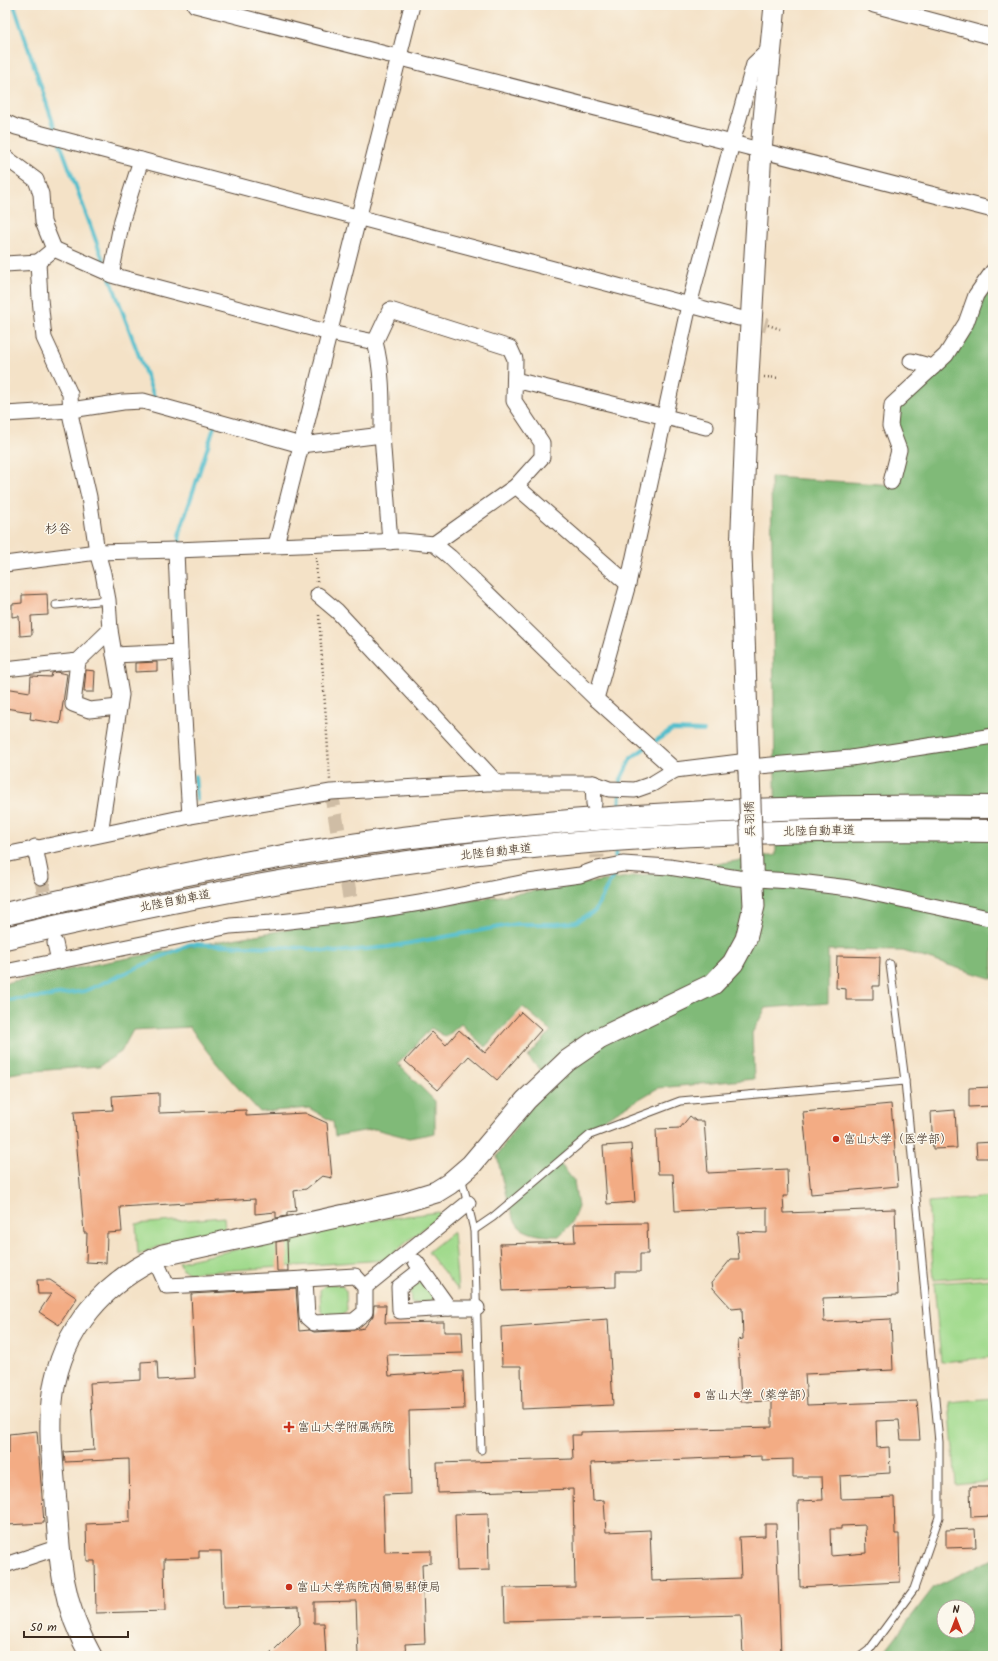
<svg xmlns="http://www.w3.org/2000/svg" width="998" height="1661" font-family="Kalam,'Klee One',sans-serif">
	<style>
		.green { fill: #a1da8d; stroke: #6e8256 }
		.forest { fill: #80ba78; stroke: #5e724b; fill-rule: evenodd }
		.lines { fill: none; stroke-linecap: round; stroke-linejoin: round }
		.stream { stroke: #52becc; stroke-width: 4 }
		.building { fill: #f3ac84; fill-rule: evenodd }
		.street-tunnel { stroke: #cfbda5; stroke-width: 15; stroke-dasharray: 15 8; stroke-linecap: butt }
		.lane-casing { stroke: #574637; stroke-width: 9 }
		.street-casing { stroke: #574637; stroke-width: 17 }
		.secondary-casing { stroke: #574637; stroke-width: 23 }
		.highway-casing { stroke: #574637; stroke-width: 24 }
		.path { stroke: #574637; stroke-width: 2.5; stroke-dasharray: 1 3; stroke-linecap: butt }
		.lane { stroke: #fff; stroke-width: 7 }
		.street { stroke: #fff; stroke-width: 15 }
		.secondary { stroke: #fff; stroke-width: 21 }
		.highway { stroke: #fff; stroke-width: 22 }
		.secondary-bridge-casing { stroke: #574637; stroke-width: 23; stroke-linecap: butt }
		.secondary-bridge { stroke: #fff; stroke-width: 21 }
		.poi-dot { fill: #c8321e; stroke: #fbf7ec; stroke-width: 1.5 }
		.labels { text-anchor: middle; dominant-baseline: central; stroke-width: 3; stroke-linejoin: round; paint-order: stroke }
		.street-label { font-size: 12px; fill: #3b2a1e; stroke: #fbf7ec }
		.poi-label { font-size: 12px; fill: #3b2a1e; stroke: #fbf7ec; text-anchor: start }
		.neighbourhood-label { font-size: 13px; fill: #3b2a1e; stroke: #fbf7ec }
	</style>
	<rect width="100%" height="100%" fill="#fbf7ec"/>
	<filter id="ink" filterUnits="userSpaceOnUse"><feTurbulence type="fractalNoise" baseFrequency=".025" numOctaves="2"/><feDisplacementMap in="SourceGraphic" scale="8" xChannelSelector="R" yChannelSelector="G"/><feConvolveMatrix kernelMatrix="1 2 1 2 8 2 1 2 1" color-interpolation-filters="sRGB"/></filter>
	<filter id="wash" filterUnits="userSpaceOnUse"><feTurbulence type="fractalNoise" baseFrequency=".012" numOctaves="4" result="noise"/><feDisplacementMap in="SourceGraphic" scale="16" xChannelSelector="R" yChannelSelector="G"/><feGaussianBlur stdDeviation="0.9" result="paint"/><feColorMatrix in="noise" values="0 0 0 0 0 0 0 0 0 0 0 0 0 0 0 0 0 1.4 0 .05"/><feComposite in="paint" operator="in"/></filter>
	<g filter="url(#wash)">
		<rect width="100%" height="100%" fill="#f4e2c7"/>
		<g class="green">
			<polygon points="993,1197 993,1275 934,1280 928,1202"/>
			<polygon points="439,1212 440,1215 385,1260 189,1273 182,1269 179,1262 368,1221"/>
			<polygon points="224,1217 225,1232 165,1244 138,1255 136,1224"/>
			<polygon points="453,1232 458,1290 428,1252"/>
			<polygon points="993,1279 993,1357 941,1362 934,1283"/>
			<polygon points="422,1280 438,1302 411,1303 410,1289"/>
			<polygon points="325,1285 341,1285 346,1291 347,1311 342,1316 326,1316 321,1312 320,1290"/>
			<polygon points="993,1398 993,1481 956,1485 949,1402"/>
		</g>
		<g class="forest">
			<path d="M 993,286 L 993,979 L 903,951 L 828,950 L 828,1003 L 766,1008 L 752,1033 L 754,1079 L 658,1088 L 586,1130 L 557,1160 L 574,1181 L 578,1207 L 571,1224 L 559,1236 C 546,1236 534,1236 522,1229 C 509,1222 501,1172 497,1156 L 521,1119 L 552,1083 L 528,1057 L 551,1031 L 523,1007 L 485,1047 L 461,1024 L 446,1037 L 431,1028 L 398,1064 L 435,1101 L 435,1133 L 409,1138 L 375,1129 L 335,1136 L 333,1122 L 309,1108 L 260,1112 C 235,1085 210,1058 190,1027 L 133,1030 L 121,1052 L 99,1066 L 22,1072 L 5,1075 L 5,983 C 260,928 519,894 776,855 L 771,477 L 895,485 L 895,413 Z"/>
			<path d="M 993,1559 L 993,1656 L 881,1656 L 934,1587 ZM 944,1607 L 968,1607 L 968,1631 L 944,1631 Z"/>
		</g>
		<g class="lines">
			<g class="stream">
				<polyline points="14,5 57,135"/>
				<polyline points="60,143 106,268"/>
				<polyline points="110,278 155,399 157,399"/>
				<polyline points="180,548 179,535 215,424"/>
				<polyline points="651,744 672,730 704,731"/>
				<polyline points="195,776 197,799"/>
				<polyline points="620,786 620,781 631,758 645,748"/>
				<polyline points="619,812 620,792"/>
				<polyline points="615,862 616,846"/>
				<polyline points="5,1000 43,997 85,991 190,944 303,948 335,952 388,947 516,924 557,924 576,922 595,911 615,872 615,868"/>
			</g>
		</g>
		<g id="blocks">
			<g class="building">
				<polygon points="47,594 48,615 31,616 32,635 20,636 19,616 12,617 12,604 22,603 22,595"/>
				<polygon points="157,662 157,671 135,672 135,663"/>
				<polygon points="86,670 95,671 94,692 84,692"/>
				<polygon points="56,672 67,674 60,724 30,719 31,712 5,708 5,688 30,692 31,676 51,677 52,673"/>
				<polygon points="837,956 880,957 879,986 873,986 873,1000 846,1000 846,989 836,988"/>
				<polygon points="521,1012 541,1030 497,1080 469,1056 438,1090 405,1061 432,1032 446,1045 459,1030 485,1053"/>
				<polygon points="993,1087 993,1106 969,1107 969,1088"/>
				<polygon points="159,1093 159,1113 246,1110 246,1116 305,1113 327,1123 332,1178 322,1176 306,1189 294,1191 296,1211 287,1212 287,1216 276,1218 276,1212 255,1214 255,1199 120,1207 122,1232 107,1233 106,1263 86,1262 87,1233 84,1233 74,1112 113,1110 112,1096"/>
				<polygon points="891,1104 898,1186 811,1194 803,1112"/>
				<polygon points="955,1110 957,1148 933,1149 931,1112"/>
				<path d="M 690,1116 L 696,1121 L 704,1121 L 708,1173 L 787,1169 L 788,1196 L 783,1196 L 784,1213 L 895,1209 L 898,1295 L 823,1298 L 824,1322 L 891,1319 L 893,1370 L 805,1374 L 807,1405 L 917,1401 L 920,1440 L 901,1440 L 899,1420 L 876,1421 L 877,1448 L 889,1447 L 890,1473 L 840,1476 L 841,1499 L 894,1497 L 895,1534 L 899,1534 L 900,1582 L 800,1587 L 798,1501 L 823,1500 L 822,1477 L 793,1477 L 793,1459 L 762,1460 L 762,1456 L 591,1463 L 593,1501 L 604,1500 L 606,1532 L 650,1530 L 652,1581 L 741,1578 L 739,1537 L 765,1536 L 765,1524 L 776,1524 L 781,1656 L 743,1656 L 741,1615 L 505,1621 L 504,1588 L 575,1587 L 573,1489 L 438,1493 L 437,1463 L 573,1459 L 572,1435 L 581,1435 L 581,1432 L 772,1427 L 772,1401 L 741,1402 L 738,1340 L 743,1339 L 742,1308 L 732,1309 L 713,1288 L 712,1282 L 731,1259 L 739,1259 L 737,1232 L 767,1233 L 767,1207 L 675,1211 L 673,1174 L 658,1174 L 656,1129 L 680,1128 ZM 865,1525 L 866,1553 L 831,1556 L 830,1529 L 841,1529 L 841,1526 Z"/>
				<polygon points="993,1142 993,1158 977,1158 976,1143"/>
				<polygon points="631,1144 635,1202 607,1204 603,1146"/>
				<polygon points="647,1223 648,1254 640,1254 640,1272 616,1272 616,1287 503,1291 500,1244 575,1242 574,1224"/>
				<polygon points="287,1240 288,1271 277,1271 276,1242"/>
				<polygon points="37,1280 50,1280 77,1298 59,1325 39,1312 51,1294 38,1294"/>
				<polygon points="296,1288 299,1331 310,1330 314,1332 354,1330 364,1328 373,1316 374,1305 386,1305 385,1323 444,1322 444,1332 462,1332 463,1353 387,1355 389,1376 463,1371 464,1409 409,1411 411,1494 383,1495 385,1552 431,1551 431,1563 422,1564 425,1643 405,1644 406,1656 358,1656 356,1601 314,1602 314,1623 324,1623 326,1656 268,1656 300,1624 299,1606 223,1608 221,1551 199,1551 199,1558 164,1559 165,1611 96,1613 95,1561 87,1561 86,1524 130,1522 129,1459 65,1462 64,1452 94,1450 90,1383 141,1380 141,1362 157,1361 158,1380 195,1378 191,1294"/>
				<polygon points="608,1319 613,1405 522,1409 521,1366 502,1366 501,1327"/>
				<polygon points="37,1431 44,1523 7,1525 5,1491 5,1454 9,1453 9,1434"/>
				<polygon points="970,1487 991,1487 992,1516 971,1517"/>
				<polygon points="488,1513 489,1570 457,1571 455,1514"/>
				<polygon points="975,1529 976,1547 946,1548 946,1530"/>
			</g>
		</g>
	</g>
	<g filter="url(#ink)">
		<use href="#blocks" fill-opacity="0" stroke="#574637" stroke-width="1"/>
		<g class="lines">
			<g class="street-tunnel">
				<polyline points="742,318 767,325"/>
				<polyline points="331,792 353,914"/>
				<polyline points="594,809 597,858"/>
				<polyline points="41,877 54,936"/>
			</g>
			<g class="lane-casing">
				<g id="lane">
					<polyline points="56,605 108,600"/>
					<polyline points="461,1176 474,1230 481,1450"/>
					<polyline points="474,1230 493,1217 590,1135 680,1101 905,1081"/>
					<polyline points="861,1656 869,1650 914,1589 939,1517 939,1442 905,1081 890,964"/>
				</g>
			</g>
			<g class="street-casing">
				<g id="street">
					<polyline points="195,5 993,210"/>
					<polyline points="874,5 993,37"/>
					<polyline points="5,122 16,127 739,318"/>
					<polyline points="5,157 36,180 41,194 43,222 54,249"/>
					<polyline points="38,262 54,249 115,276 330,333 375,342 390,310 510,348 515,359 514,401 542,443 542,457 516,486"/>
					<polyline points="5,264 38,262 40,299 44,338 70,394 71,418 89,497 97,552 103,573 108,600 110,630 121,695 100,834"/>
					<polyline points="111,275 122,220 141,160"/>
					<polyline points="911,361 933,367"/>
					<polyline points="515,380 706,427"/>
					<path d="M 5,414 L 71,410 L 123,402 L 143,401 L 301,445 L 382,435 C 382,404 383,372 375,342"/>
					<polyline points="382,435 390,542"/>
					<polyline points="891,482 899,450 890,426 892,405 946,355 966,323 976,295 993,271"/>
					<polyline points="434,544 516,486 628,584"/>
					<polyline points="276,545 412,5"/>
					<polyline points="5,564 97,552 176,550 403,541 434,544 450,557 596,699 675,770 748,761"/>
					<polyline points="318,595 337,611 497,783"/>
					<polyline points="180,652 190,816"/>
					<polyline points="114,655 180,652 176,550"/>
					<polyline points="78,661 73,704 89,710 119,707"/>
					<polyline points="5,669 78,661 110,630"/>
					<polyline points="596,699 628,584 689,305 732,143 754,64 771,48"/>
					<polyline points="749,767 851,758 993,736"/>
					<polyline points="593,783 594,804"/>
					<polyline points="35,847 41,877"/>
					<polyline points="5,855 190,816 331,792 487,783 593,783 609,789 635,790 652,784 675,770"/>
					<polyline points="55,943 59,961"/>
					<polyline points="5,972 230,926 271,923 353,914 432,901 521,883 580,875 597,869 623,864 669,867 738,878 791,881 849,888 993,919"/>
					<polyline points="155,1259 167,1286 305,1279"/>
					<polyline points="416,1262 449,1308 477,1308"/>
					<polyline points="421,1270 399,1287 400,1311 449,1308"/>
					<polyline points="365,1287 365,1312 354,1321 314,1323 307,1317 305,1279 355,1276 365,1287 468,1203"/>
					<polyline points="5,1565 59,1547"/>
				</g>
			</g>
			<g class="secondary-casing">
				<g id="secondary">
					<polyline points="749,771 741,553 748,376 761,150 775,5"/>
					<path d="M 91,1656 C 62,1605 59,1559 56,1502 C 53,1466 48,1429 53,1393 C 62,1329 105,1281 163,1255 L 400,1203 L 436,1192 L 449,1184 L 471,1165 L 526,1100 L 567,1061 L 599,1039 L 713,984 L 733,963 L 746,939 L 754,906 L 752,867"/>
				</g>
			</g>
			<g class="highway-casing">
				<g id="highway">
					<path d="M 5,914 C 136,883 269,855 403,838 C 600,814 795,804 993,807"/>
					<path d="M 5,938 C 205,892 408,855 613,840 C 739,831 866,829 993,831"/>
				</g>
			</g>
			<g class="path">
				<polyline points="768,325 780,329"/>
				<polyline points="764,377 780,378"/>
				<polyline points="316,557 317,582"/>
				<polyline points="319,615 330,780"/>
			</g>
			<use href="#lane" class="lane"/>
			<use href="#street" class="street"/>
			<use href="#secondary" class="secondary"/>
			<use href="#highway" class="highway"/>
			<g class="secondary-bridge-casing">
				<polyline id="secondary-bridge" points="749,771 752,867"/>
			</g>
			<use href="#secondary-bridge" class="secondary-bridge"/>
		</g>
	</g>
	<g class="poi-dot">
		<circle cx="836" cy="1139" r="4"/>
		<circle cx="697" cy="1395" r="4"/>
		<path d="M287 1421h4v4h4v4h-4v4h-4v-4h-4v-4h4z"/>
		<circle cx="289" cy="1587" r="4"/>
	</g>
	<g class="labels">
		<g class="street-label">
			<text transform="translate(750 819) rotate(-92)">呉羽橋</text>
			<text transform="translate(819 831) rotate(-1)">北陸自動車道</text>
			<text transform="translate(496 852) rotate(-6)">北陸自動車道</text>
			<text transform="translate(175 901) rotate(-11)">北陸自動車道</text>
		</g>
		<g class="poi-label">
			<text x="844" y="1139">富山大学（医学部）</text>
			<text x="705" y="1395">富山大学（薬学部）</text>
			<text x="298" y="1427">富山大学附属病院</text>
			<text x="297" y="1587">富山大学病院内簡易郵便局</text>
		</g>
		<g class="neighbourhood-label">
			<text x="58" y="529">杉谷</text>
		</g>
	</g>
	<rect width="998" height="1661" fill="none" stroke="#fbf7ec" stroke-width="20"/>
	<g transform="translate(956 1619)"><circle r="19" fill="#fbf7ec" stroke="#aea59a"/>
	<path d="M0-3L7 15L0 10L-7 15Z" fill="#c8321e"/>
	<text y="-6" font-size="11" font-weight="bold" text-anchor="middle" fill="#3b2a1e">N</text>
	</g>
	<path d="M24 1631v6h104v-6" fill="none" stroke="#3b2a1e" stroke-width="2"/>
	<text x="30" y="1631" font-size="12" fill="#3b2a1e" stroke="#fbf7ec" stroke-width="3" paint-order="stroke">50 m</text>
</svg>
